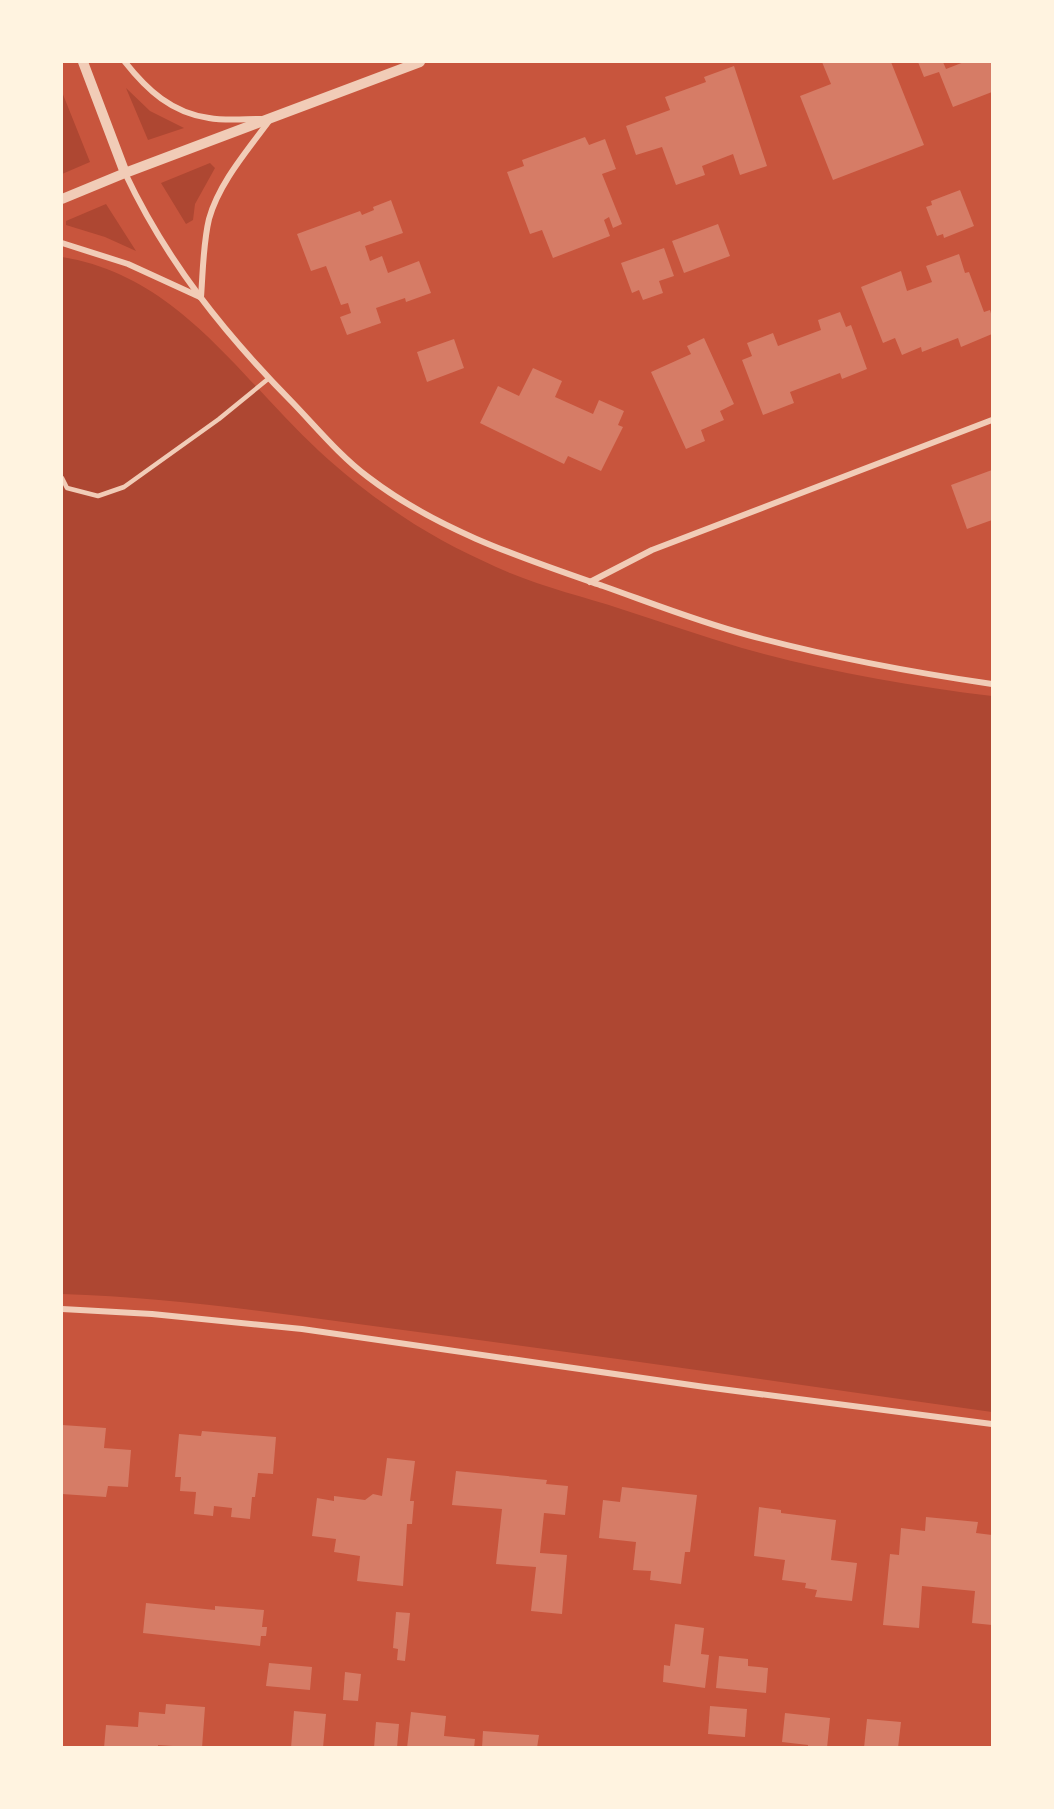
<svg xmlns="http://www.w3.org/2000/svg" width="1054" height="1809" font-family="Commissioner,sans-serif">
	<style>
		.green { fill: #ae4732 }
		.building { fill: #d67c66 }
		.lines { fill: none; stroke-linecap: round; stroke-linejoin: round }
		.service { stroke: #f1ccb7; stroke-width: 4.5 }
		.minor { stroke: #f1ccb7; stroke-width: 6 }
		.tertiary { stroke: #f1ccb7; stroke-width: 10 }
	</style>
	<rect width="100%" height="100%" fill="#c8553d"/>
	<g class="green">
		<polygon points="126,88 150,111 184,128 148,140"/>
		<polygon points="62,92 90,162 62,174"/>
		<polygon points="210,163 215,168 195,204 193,220 186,224 161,183"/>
		<polygon points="106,204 136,251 105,237 66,225 66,221"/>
		<path d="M 62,257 C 179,276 238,376 319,451 C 345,475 373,497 402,516 C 436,539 473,557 510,573 C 546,588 585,597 621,609 C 662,622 702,636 742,648 C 824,671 909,686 992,696 L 992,1412 C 801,1385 610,1357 418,1332 C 299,1316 181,1298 62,1294 Z"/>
	</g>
	<g class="building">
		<polygon points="822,62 885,62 886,63 891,62 924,145 833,180 800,96 831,84"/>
		<polygon points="918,62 943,62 946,69 964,62 992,62 992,92 953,107 939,72 924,77"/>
		<polygon points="734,66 767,166 740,175 733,154 702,166 705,175 676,185 662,147 636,155 626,126 670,110 665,97 706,82 704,77"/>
		<polygon points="585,137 589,145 605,139 616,169 602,174 622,224 613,228 609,217 604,220 610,236 553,258 542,230 530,234 507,172 524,166 522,160"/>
		<polygon points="960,190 974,226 944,238 943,234 937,236 926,207 932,205 931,201"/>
		<polygon points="391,200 403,233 365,246 370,261 382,256 388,273 419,261 431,293 406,302 405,298 376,308 381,323 347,335 340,317 351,313 348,303 341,305 326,266 311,271 297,234 360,211 362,215 374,210 373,207"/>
		<polygon points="718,224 730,256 684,273 672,241"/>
		<polygon points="664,248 674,276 659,281 663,293 643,300 639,290 632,293 621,263"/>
		<polygon points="959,254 965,273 969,272 984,312 990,310 992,317 992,334 961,347 958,338 922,352 921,347 902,355 895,338 883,343 861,287 901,271 907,291 932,282 926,266"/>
		<polygon points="840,312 846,327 851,325 867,369 842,379 840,373 790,392 794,403 763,415 742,360 752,356 747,343 773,333 778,346 821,330 818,320"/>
		<polygon points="704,338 734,404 720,411 724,420 701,430 705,441 686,449 651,372 691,354 687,346"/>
		<polygon points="454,339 464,368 427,382 417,352"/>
		<polygon points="533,368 562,381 555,397 593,414 599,400 624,411 618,425 623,427 601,471 568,456 564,464 480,423 498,386 519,396"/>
		<polygon points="992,470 992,520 967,529 951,485"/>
		<polygon points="62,1425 106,1428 104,1448 131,1450 128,1487 108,1486 106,1497 62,1494"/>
		<polygon points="202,1431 276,1437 273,1474 258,1473 255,1497 252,1497 250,1519 231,1517 232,1508 214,1506 213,1516 194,1514 196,1492 180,1491 181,1477 175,1477 179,1434 201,1436"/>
		<polygon points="387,1458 415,1461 410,1501 414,1501 412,1524 407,1524 403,1586 357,1581 360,1556 334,1552 336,1539 312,1536 317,1498 334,1501 334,1496 365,1500 373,1494 382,1496"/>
		<polygon points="456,1471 547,1480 546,1484 568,1486 565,1515 544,1513 540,1553 567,1555 562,1614 531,1611 536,1567 496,1564 502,1509 452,1505"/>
		<polygon points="622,1487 697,1495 690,1552 685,1552 681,1584 650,1580 651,1571 633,1570 636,1542 599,1538 603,1500 620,1502"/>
		<polygon points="759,1507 781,1510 781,1513 836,1520 831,1560 857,1563 852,1601 815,1597 817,1590 805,1588 806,1583 782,1580 785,1560 754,1556"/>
		<polygon points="926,1517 978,1522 976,1533 992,1535 992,1625 972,1623 975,1591 922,1586 919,1628 883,1625 890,1554 899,1555 901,1528 925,1531"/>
		<polygon points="146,1603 215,1610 215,1606 264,1610 262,1627 267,1627 266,1636 261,1636 260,1646 143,1633"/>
		<polygon points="396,1612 410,1613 405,1661 397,1660 398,1649 393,1648"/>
		<polygon points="675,1624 704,1628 701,1654 709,1655 705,1688 663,1682 664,1665 670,1666"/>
		<polygon points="719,1656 748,1659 748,1666 768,1668 766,1693 716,1688"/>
		<polygon points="269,1663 312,1667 310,1690 266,1686"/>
		<polygon points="345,1672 361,1674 358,1701 343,1700"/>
		<polygon points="166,1704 205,1707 202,1748 158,1745 158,1748 104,1748 106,1725 138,1727 139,1712 165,1714"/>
		<polygon points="710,1706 747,1709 745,1737 708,1734"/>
		<polygon points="294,1711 326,1714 323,1748 291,1748"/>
		<polygon points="411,1712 446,1716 444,1736 475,1739 474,1748 407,1748"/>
		<polygon points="785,1713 830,1718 827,1748 808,1748 808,1745 782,1742"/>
		<polygon points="867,1719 901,1722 898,1748 864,1748"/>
		<polygon points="376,1722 399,1724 397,1748 374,1748"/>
		<polygon points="483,1731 539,1735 537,1748 482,1748"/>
	</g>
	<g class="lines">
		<polyline class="service" points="62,478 67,488 98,496 124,487 219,419 268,379"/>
		<g class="minor">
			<path d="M 125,62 C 147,90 172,113 209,118 C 225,121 244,119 261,119"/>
			<path d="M 125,173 C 167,262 224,333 293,403 C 317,428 340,456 368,477 C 437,530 522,558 603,586 C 651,603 699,622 748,635 C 829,657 910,672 992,684"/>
			<polyline points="62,243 128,264 200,297"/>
			<path d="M 201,297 C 203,271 203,244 209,219 C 219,183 247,151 269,121"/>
			<polyline points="590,582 652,550 992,420"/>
			<polyline points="62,1309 152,1314 302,1329 705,1387 992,1424"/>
		</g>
		<g class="tertiary">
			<polyline points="83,62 125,173"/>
			<polyline points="62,199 125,173 420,62"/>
		</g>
	</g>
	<rect width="1054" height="1809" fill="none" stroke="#fff3e0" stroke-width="126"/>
</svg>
